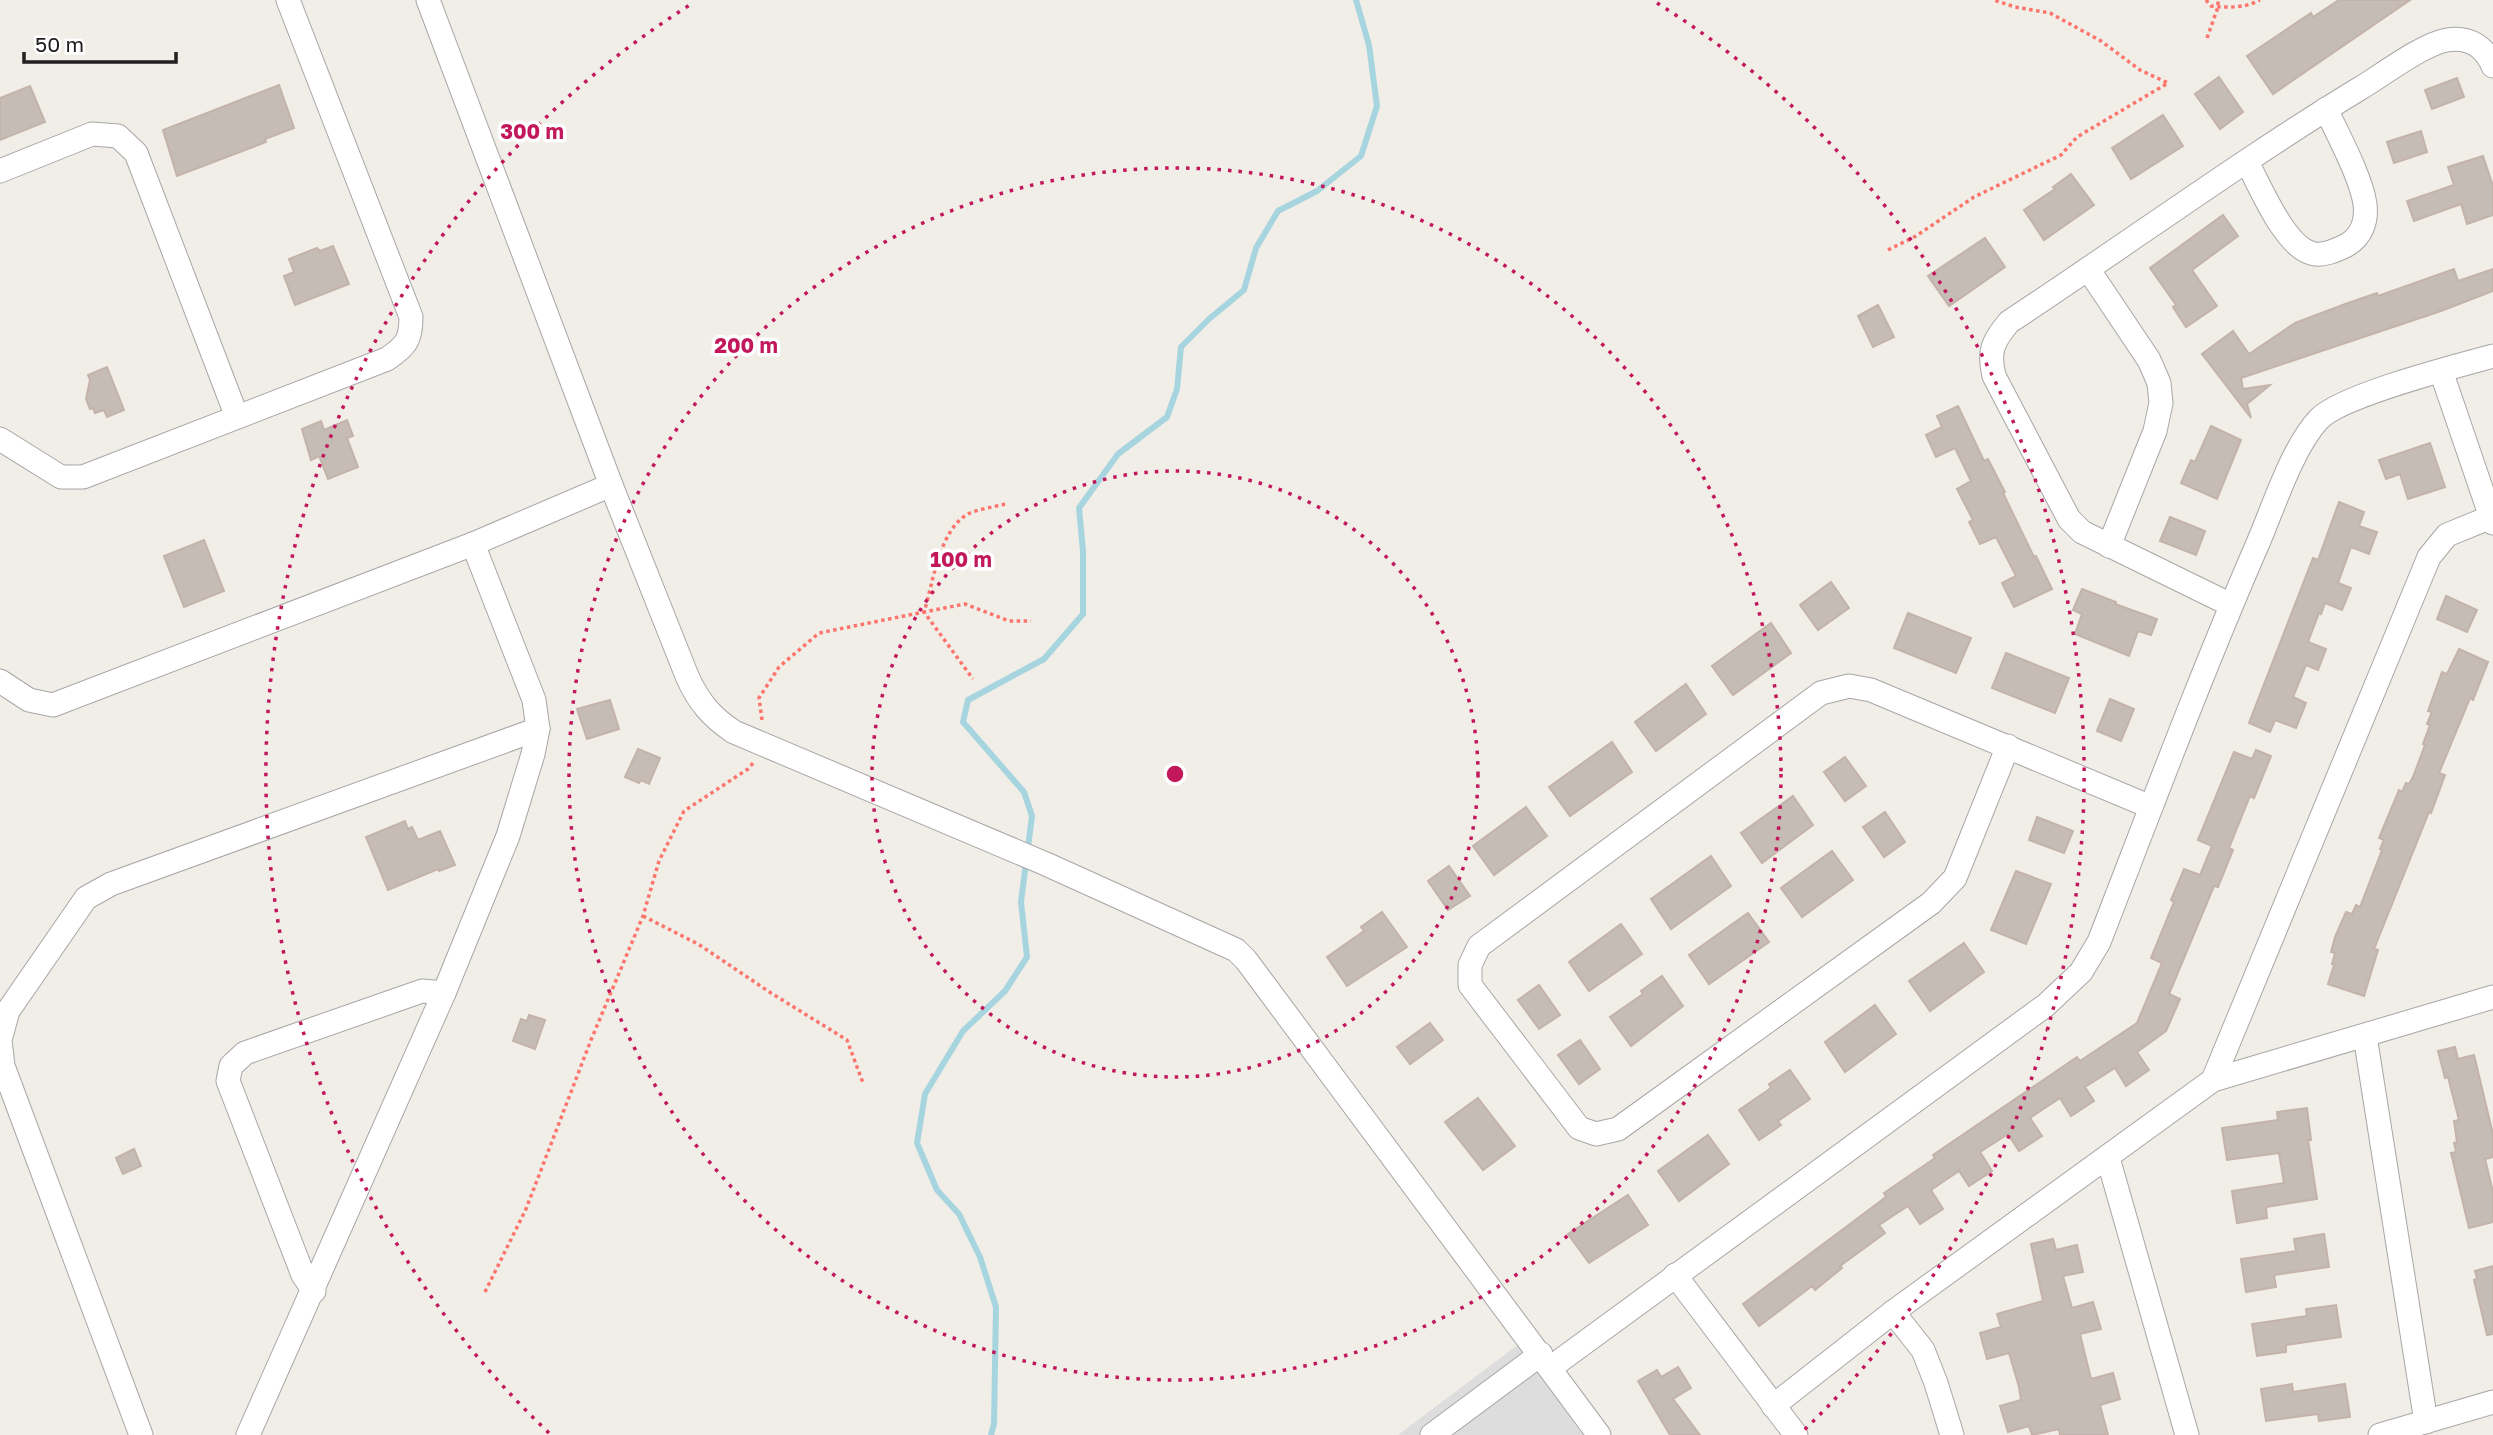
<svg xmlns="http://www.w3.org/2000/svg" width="2493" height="1435" font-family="'Golos Text',sans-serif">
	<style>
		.residential { fill: #dedddd }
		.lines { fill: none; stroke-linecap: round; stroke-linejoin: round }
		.stream { stroke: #a7d5df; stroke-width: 6 }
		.building { fill: #c6bcb6; stroke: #c3b3a9; stroke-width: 2 }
		.street-casing { stroke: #a7a7a7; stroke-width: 25 }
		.path { stroke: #fc756d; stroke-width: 3.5; stroke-dasharray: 3.5 3.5; stroke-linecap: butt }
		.street { stroke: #fff; stroke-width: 23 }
		.ring { fill: none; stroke: #c2185b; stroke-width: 3.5; stroke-dasharray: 3.5 7 }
		.centre { fill: #c2185b; stroke: #fff; stroke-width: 3.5 }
		.ring-label { font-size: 21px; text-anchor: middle; font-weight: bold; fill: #c2185b; stroke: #fff; stroke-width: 7; stroke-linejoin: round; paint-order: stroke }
	</style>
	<rect width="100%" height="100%" fill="#f1ede7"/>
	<polygon class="residential" points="1519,1344 1583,1435 1398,1435"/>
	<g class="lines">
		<polyline class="stream" points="991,1435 994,1424 996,1307 980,1257 959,1214 937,1190 917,1143 925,1094 963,1031 1005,991 1027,957 1021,902 1032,816 1024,792 963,722 968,700 1044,659 1083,614 1083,551 1079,508 1118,454 1167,417 1177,389 1181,347 1209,319 1244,290 1256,248 1278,211 1317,191 1361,156 1377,106 1369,45 1356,0"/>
	</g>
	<g class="building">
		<polygon points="2339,0 2410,0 2273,94 2247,56 2311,13 2313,17"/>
		<polygon points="2219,77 2243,112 2220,129 2195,94"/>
		<polygon points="2457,78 2464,97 2432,109 2425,90"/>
		<polygon points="279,85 294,128 265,139 266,142 177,176 163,130"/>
		<polygon points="30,86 45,122 0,140 0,98"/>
		<polygon points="2163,115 2183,146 2131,179 2112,148"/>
		<polygon points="2421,131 2427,152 2394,163 2387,142"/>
		<polygon points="2483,156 2493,186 2493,215 2467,224 2461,204 2414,221 2407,201 2454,185 2448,167"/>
		<polygon points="2071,174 2094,205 2044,240 2024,210 2055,189 2053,187"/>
		<polygon points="2223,215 2238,236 2192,270 2217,306 2186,327 2173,307 2176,305 2150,268"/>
		<polygon points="1985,238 2005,267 1949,306 1928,276"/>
		<polygon points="333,246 349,284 295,305 284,276 294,272 289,259 317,248 320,251"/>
		<polygon points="2454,269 2458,281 2493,269 2493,291 2441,311 2241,378 2243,389 2270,385 2247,404 2251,418 2202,354 2233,331 2249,354 2295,323 2348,303 2377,293 2378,296"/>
		<polygon points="1878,305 1894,337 1873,347 1858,316"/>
		<polygon points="107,367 124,410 107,417 104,410 95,413 93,408 90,409 86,399 90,380 88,375"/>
		<polygon points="1958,406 1984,461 1988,459 2005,492 2003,493 2034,557 2036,556 2052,589 2014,607 2002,583 2016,576 1996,537 1980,544 1969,522 1973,520 1957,489 1971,481 1955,448 1936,457 1926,435 1942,427 1937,416"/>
		<polygon points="347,420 353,436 347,438 358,467 328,479 319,456 311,460 302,429 321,421 324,430"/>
		<polygon points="2211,426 2241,440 2217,499 2181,483 2191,460 2195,462"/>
		<polygon points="2430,443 2445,487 2408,499 2400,474 2386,479 2379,460"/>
		<polygon points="2339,502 2364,512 2359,526 2377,532 2369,554 2351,547 2338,583 2351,588 2342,610 2325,603 2321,614 2319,613 2308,642 2326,649 2318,670 2306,665 2293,697 2306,703 2296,728 2275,720 2270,732 2249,723 2313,558 2318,560"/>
		<polygon points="2170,517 2205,531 2196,555 2160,541"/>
		<polygon points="204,540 224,591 184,607 164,556"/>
		<polygon points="1831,582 1849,608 1818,630 1800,605"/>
		<polygon points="2082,589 2116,602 2115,604 2157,619 2151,635 2138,631 2129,656 2075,634 2082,614 2073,610"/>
		<polygon points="2446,596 2477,610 2467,632 2437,619"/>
		<polygon points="1908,613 1971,638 1956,673 1894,648"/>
		<polygon points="1771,623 1791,653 1733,695 1712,666"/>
		<polygon points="2459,649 2488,662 2473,700 2470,698 2439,773 2445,775 2431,813 2429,812 2374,949 2378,950 2364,996 2328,984 2334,965 2332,964 2335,953 2331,952 2335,937 2346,912 2352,914 2356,905 2360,907 2382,850 2380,849 2384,840 2379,838 2399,790 2402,792 2406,783 2409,784 2413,777 2425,745 2423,744 2430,725 2427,724 2432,712 2428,711 2442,672 2447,674"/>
		<polygon points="2006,653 2069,678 2055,713 1992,688"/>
		<polygon points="1686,684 1706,714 1656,751 1635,722"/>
		<polygon points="2110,699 2134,709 2121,741 2097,731"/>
		<polygon points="610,700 619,729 587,739 577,709"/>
		<polygon points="1612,742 1632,772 1570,816 1549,787"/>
		<polygon points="638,749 660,758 649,784 641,780 639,783 625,777"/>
		<polygon points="2256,750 2271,756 2254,798 2250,796 2229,848 2233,850 2218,887 2214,886 2169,994 2180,999 2166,1031 2137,1052 2149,1070 2126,1086 2115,1068 2085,1087 2094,1101 2071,1116 2060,1098 2030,1118 2042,1136 2019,1151 2008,1134 1980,1152 1992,1171 1969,1186 1959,1171 1931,1190 1943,1209 1920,1224 1908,1206 1879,1225 1885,1233 1840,1266 1842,1268 1815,1290 1812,1286 1759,1326 1743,1304 1886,1197 1884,1193 1935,1158 1933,1155 2077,1057 2080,1061 2137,1023 2162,963 2151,958 2174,902 2171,900 2184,869 2200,875 2212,846 2198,840 2234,752 2252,759"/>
		<polygon points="1845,757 1866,786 1845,801 1824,772"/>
		<polygon points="1793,796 1813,825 1762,863 1741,833"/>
		<polygon points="1526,807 1547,836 1494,875 1473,846"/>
		<polygon points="1885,812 1905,842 1884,857 1863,827"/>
		<polygon points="2037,817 2073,831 2064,853 2029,840"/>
		<polygon points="405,821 408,829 412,827 418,840 440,831 455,865 439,871 438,869 388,890 366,837"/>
		<polygon points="1832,851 1853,880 1802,917 1781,888"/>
		<polygon points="1711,856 1731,886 1671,929 1651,899"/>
		<polygon points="1449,866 1470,896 1448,910 1428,881"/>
		<polygon points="2016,871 2051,884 2026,944 1991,930"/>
		<polygon points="1382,912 1407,947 1347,986 1327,957 1364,931 1361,927"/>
		<polygon points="1748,913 1769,942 1709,984 1689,955"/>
		<polygon points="1621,924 1642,954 1589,991 1569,962"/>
		<polygon points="1964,943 1984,972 1930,1011 1909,981"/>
		<polygon points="1662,976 1683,1006 1631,1046 1610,1017 1643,994 1641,991"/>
		<polygon points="1539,985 1560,1015 1539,1029 1518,1000"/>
		<polygon points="1875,1005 1896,1034 1845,1072 1825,1042"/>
		<polygon points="529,1015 545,1020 535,1049 513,1041 521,1019 527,1021"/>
		<polygon points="1430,1023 1443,1040 1410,1064 1397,1047"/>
		<polygon points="1580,1040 1600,1069 1579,1084 1558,1055"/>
		<polygon points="2455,1047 2458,1059 2474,1055 2493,1134 2493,1157 2485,1159 2493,1192 2493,1222 2469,1228 2451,1153 2456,1152 2454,1143 2457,1142 2454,1121 2459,1120 2448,1077 2445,1078 2438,1051"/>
		<polygon points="1790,1070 1810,1099 1778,1121 1781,1125 1759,1140 1739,1110 1771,1088 1769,1084"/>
		<polygon points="1478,1098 1515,1146 1483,1170 1445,1122"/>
		<polygon points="2307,1108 2311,1140 2308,1140 2317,1199 2266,1207 2267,1218 2237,1223 2232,1191 2284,1183 2279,1153 2227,1160 2222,1128 2278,1120 2277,1112"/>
		<polygon points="1708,1135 1729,1164 1679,1201 1658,1171"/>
		<polygon points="134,1149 141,1166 123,1174 116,1158"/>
		<polygon points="1628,1195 1648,1225 1589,1263 1568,1234"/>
		<polygon points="2324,1234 2329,1267 2274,1275 2276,1287 2246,1292 2241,1259 2296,1251 2294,1239"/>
		<polygon points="2053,1239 2056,1250 2077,1245 2083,1272 2063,1276 2072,1308 2093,1302 2101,1329 2080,1334 2091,1379 2113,1373 2120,1399 2100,1405 2108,1435 2060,1435 2059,1429 2032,1435 2029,1426 2008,1432 2000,1406 2021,1400 2019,1387 2009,1353 1987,1359 1980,1333 2001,1327 1997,1314 2043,1301 2031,1244"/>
		<polygon points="2493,1266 2493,1334 2487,1335 2474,1280 2477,1279 2475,1271"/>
		<polygon points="2336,1305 2341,1337 2286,1345 2286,1352 2257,1356 2252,1324 2307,1316 2306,1309"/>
		<polygon points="1678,1367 1691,1388 1673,1399 1700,1435 1670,1435 1638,1381 1657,1370 1661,1377"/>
		<polygon points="2292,1384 2293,1392 2345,1384 2350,1417 2319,1421 2318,1414 2266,1421 2261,1389"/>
	</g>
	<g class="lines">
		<g class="street-casing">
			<g id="street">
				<path d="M 428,0 L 611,485 L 687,676 C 698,701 711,717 734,732 L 1046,864 L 1236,950 L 1246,960 L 1599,1435"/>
				<path d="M 2247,162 C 2260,186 2284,245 2311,253 C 2322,257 2337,250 2347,245 C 2362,236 2367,221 2365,204 C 2361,177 2338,135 2326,109"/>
				<polyline points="0,171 92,134 118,136 136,153 237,417"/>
				<polyline points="2088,269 2149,360 2159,383 2161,403 2155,431 2109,546"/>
				<polyline points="2441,371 2493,523"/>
				<path d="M 0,439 L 61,477 L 83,477 L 387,359 C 406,346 411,340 411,317 L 288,0"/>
				<path d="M 2231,605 L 2082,532 L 2069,519 L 1994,376 C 1988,351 1993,341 2009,322 C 2126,245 2239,162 2359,89 C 2381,76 2423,44 2447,40 C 2469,36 2485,47 2493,66"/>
				<polyline points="0,681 29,700 53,705 473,544 611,485"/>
				<polyline points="2008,746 1955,878 1931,903 1618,1129 1596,1134 1579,1128 1470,985 1470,965 1479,946 1821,693 1849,686 1871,690 2151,807"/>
				<polyline points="2365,1036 2426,1422"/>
				<polyline points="2213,1080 2429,557 2447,535 2491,517"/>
				<polyline points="2108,1158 2187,1435"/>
				<polyline points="1675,1275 1796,1435"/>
				<polyline points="314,1291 303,1275 228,1081 231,1066 245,1053 422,991 444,993"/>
				<polyline points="1893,1312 1923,1350 1936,1383 1952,1435"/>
				<path d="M 1550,1368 L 2046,1005 L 2081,972 L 2099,942 C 2151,808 2201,674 2258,543 C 2274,506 2292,448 2319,419 C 2342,395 2457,366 2493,356"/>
				<polyline points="1773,1406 1893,1312 2213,1080 2493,997"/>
				<polyline points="141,1435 3,1066 0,1040 8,1011 86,898 111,884 538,729"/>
				<polyline points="248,1435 444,993 508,836 533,754 538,729 534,700 473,544"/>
				<polyline points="1432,1435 1541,1354"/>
				<polyline points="2380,1435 2493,1402"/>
			</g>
		</g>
		<g class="path">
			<path d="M 2206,0 L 2211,6 C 2228,8 2245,8 2260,0"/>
			<polyline points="2207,38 2218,7 2218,0"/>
			<polyline points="1888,250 1916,236 1974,197 2061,155 2077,137 2168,83 2140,70 2101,41 2050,13 2015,7 1994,0"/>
			<path d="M 1005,504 C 994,507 978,509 968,514 C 939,530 933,584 924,612 L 965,604 L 1009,621 L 1031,621"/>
			<polyline points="762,720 759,698 779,667 819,633 924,612 973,679"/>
			<polyline points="643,916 698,944 771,993 847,1040 863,1083"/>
			<polyline points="485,1292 526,1209 591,1040 643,916 659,861 684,811 748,769 754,762"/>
		</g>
		<use href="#street" class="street"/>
	</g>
	<g class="ring">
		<circle cx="1175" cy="774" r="303"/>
		<circle cx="1175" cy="774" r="606"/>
		<path d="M549 1433A909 909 0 0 1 693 3M1657 3A909 909 0 0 1 1801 1433"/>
	</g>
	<circle cx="1175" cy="774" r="10" class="centre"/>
	<g class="ring-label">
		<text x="532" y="139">300 m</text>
		<text x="746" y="353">200 m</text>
		<text x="961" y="567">100 m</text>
	</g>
	<path d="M24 52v10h152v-10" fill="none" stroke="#202020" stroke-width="3.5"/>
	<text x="35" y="52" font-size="21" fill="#202020" stroke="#ffffff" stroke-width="5" paint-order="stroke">50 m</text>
</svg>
